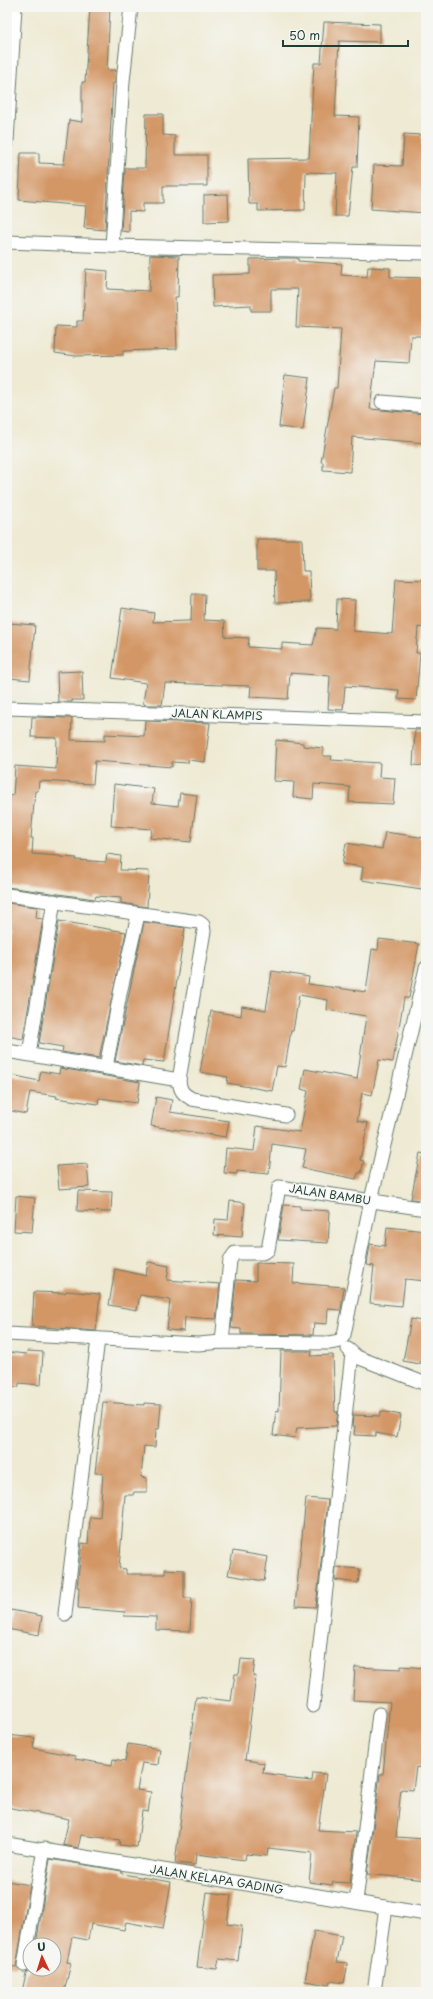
<svg xmlns="http://www.w3.org/2000/svg" width="433" height="1999" font-family="'Playpen Sans',sans-serif">
	<style>
		.building { fill: #d39665 }
		.lines { fill: none; stroke-linecap: round; stroke-linejoin: round }
		.street-casing { stroke: #677a6c; stroke-width: 15 }
		.street { stroke: #fff; stroke-width: 13 }
		.labels { text-anchor: middle; dominant-baseline: central; stroke-width: 3; stroke-linejoin: round; paint-order: stroke }
		.street-label { font-size: 11px; fill: #1f3d34; stroke: #f6f6f2 }
	</style>
	<rect width="100%" height="100%" fill="#f6f6f2"/>
	<filter id="ink" filterUnits="userSpaceOnUse"><feTurbulence type="fractalNoise" baseFrequency=".025" numOctaves="2"/><feDisplacementMap in="SourceGraphic" scale="8" xChannelSelector="R" yChannelSelector="G"/><feConvolveMatrix kernelMatrix="1 2 1 2 8 2 1 2 1" color-interpolation-filters="sRGB"/></filter>
	<filter id="wash" filterUnits="userSpaceOnUse"><feTurbulence type="fractalNoise" baseFrequency=".012" numOctaves="4" result="noise"/><feDisplacementMap in="SourceGraphic" scale="16" xChannelSelector="R" yChannelSelector="G"/><feGaussianBlur stdDeviation="0.9" result="paint"/><feColorMatrix in="noise" values="0 0 0 0 0 0 0 0 0 0 0 0 0 0 0 0 0 1.4 0 .05"/><feComposite in="paint" operator="in"/></filter>
	<g filter="url(#wash)">
		<rect width="100%" height="100%" fill="#eeead3"/>
		<g id="blocks">
			<g class="building">
				<polygon points="90,7 110,7 107,70 116,70 115,83 113,83 105,230 84,228 86,206 19,200 21,153 39,153 39,163 64,164 69,120 82,122 82,82 85,82"/>
				<polygon points="324,22 380,24 380,42 339,41 335,116 359,117 357,167 353,167 348,216 335,216 337,173 306,172 305,210 258,211 258,204 249,204 248,159 309,158 314,63 321,63"/>
				<polygon points="146,114 163,114 163,135 175,136 175,155 207,155 207,186 163,186 163,203 143,203 143,212 129,211 129,232 121,231 125,168 145,168"/>
				<polygon points="404,134 422,135 422,145 426,145 425,213 371,209 374,165 402,166"/>
				<polygon points="228,194 229,221 204,222 204,195"/>
				<polygon points="150,255 179,256 178,297 175,297 177,349 123,351 123,355 76,356 55,353 56,326 77,327 77,321 83,321 86,269 108,271 107,289 149,291"/>
				<polygon points="286,258 298,258 298,261 342,264 341,275 367,277 368,267 390,268 390,277 426,278 426,336 411,336 409,363 376,361 370,409 426,414 426,443 352,437 350,472 323,470 323,462 321,462 334,388 337,388 341,329 296,327 298,289 271,289 271,311 251,311 251,305 213,307 212,275 250,274 250,259"/>
				<polygon points="285,375 310,378 303,430 279,427"/>
				<polygon points="257,539 302,539 303,571 309,571 310,602 275,603 274,571 257,571"/>
				<polygon points="396,579 426,580 426,628 418,627 416,653 420,653 416,700 398,699 399,690 345,686 343,710 328,709 330,676 290,673 288,699 250,697 251,686 165,683 162,705 146,705 143,703 146,683 112,678 122,608 154,613 153,622 189,621 191,620 192,594 205,594 204,620 224,621 225,637 249,638 248,647 282,649 282,643 313,645 317,628 336,629 337,599 355,600 353,631 392,634"/>
				<polygon points="8,623 35,625 30,680 9,678 10,670 7,670"/>
				<polygon points="82,671 83,700 72,700 72,702 58,702 57,672"/>
				<polygon points="32,717 72,718 71,740 105,741 105,734 144,736 145,721 210,723 205,762 188,760 188,763 172,762 172,767 95,761 93,784 39,781 38,791 35,791 31,838 33,838 32,854 60,856 60,857 77,858 76,860 106,862 107,854 121,856 120,870 149,871 147,907 121,903 121,898 96,896 95,899 7,887 7,795 13,796 15,766 56,769 57,738 31,737"/>
				<polygon points="415,730 426,730 426,766 413,765"/>
				<polygon points="276,740 303,743 303,746 323,748 323,756 332,756 331,760 380,763 379,777 395,778 393,804 349,802 350,787 314,784 313,799 293,797 294,782 274,781"/>
				<polygon points="114,784 154,789 152,803 178,806 180,793 197,795 191,842 150,838 152,829 111,826"/>
				<polygon points="385,832 426,838 426,864 422,889 361,880 363,867 342,864 346,843 382,849"/>
				<polygon points="7,903 37,907 36,918 43,919 23,1039 7,1036"/>
				<polygon points="59,921 126,932 99,1058 62,1052 63,1047 39,1043"/>
				<polygon points="144,922 185,928 164,1062 143,1060 142,1066 115,1061"/>
				<polygon points="379,939 419,944 409,998 404,998 393,1062 379,1060 372,1095 362,1093 357,1121 368,1123 360,1160 364,1161 361,1173 358,1173 356,1179 302,1168 306,1149 272,1144 269,1174 237,1171 237,1174 224,1173 226,1148 254,1151 257,1126 300,1132 308,1091 301,1089 305,1069 357,1079 366,1016 327,1010 328,1000 299,995 293,1031 291,1031 285,1067 277,1066 272,1091 227,1083 228,1077 200,1072 211,1011 241,1016 242,1006 266,1010 272,971 309,977 308,984 366,992 372,949 378,950"/>
				<polygon points="60,1068 140,1082 137,1103 99,1098 98,1104 56,1098 57,1096 30,1092 26,1114 7,1110 7,1074 39,1081 41,1071 59,1074"/>
				<polygon points="156,1097 172,1100 170,1112 229,1121 226,1137 151,1126"/>
				<polygon points="420,1153 426,1154 424,1201 411,1199"/>
				<polygon points="87,1164 89,1187 59,1189 57,1166"/>
				<polygon points="78,1191 112,1192 111,1212 77,1211"/>
				<polygon points="16,1196 35,1198 32,1232 14,1231"/>
				<polygon points="230,1201 245,1203 242,1237 214,1235 215,1219 228,1220"/>
				<polygon points="284,1205 300,1206 300,1209 330,1211 328,1243 278,1240"/>
				<polygon points="387,1227 426,1231 426,1281 405,1279 402,1306 370,1303 374,1266 367,1265 370,1244 385,1246"/>
				<polygon points="148,1262 169,1266 167,1280 220,1284 216,1319 185,1317 184,1331 167,1330 170,1300 140,1295 137,1310 109,1305 115,1269 146,1276"/>
				<polygon points="256,1263 294,1264 293,1283 344,1287 341,1310 328,1309 327,1324 314,1323 313,1335 241,1334 241,1329 231,1328 236,1280 256,1281"/>
				<polygon points="66,1291 100,1294 96,1331 32,1326 34,1292 65,1293"/>
				<polygon points="411,1319 426,1322 426,1360 421,1359 420,1364 403,1361"/>
				<polygon points="27,1351 43,1352 41,1385 19,1383 19,1387 7,1386 7,1352 26,1354"/>
				<polygon points="281,1351 312,1351 311,1356 333,1355 335,1412 338,1412 336,1426 297,1428 295,1438 273,1435 276,1410 279,1411"/>
				<polygon points="103,1402 144,1405 144,1403 161,1404 159,1429 156,1429 155,1447 144,1446 141,1477 147,1478 147,1492 134,1492 133,1495 125,1495 119,1568 126,1569 126,1574 165,1574 165,1569 184,1570 184,1598 192,1598 190,1631 156,1630 156,1617 124,1616 125,1612 78,1608 79,1587 77,1587 82,1543 88,1544 90,1517 100,1518 103,1473 95,1473"/>
				<polygon points="381,1411 401,1415 397,1437 376,1433 376,1436 354,1435 355,1426 352,1426 353,1415 380,1416"/>
				<polygon points="306,1498 328,1500 316,1607 295,1606"/>
				<polygon points="233,1551 268,1557 264,1581 228,1575"/>
				<polygon points="336,1567 360,1569 358,1583 335,1580"/>
				<polygon points="11,1610 42,1616 39,1635 7,1629"/>
				<polygon points="241,1659 255,1660 253,1676 256,1676 245,1760 264,1763 263,1773 284,1776 284,1778 312,1781 313,1773 326,1774 318,1830 356,1832 350,1883 333,1882 332,1885 309,1882 312,1853 268,1848 267,1856 246,1854 245,1860 196,1854 195,1865 175,1863 196,1697 231,1701 235,1674 239,1674"/>
				<polygon points="401,1666 426,1668 426,1739 422,1768 416,1767 413,1790 401,1789 396,1837 426,1839 426,1880 367,1874 380,1774 383,1774 390,1702 353,1700 355,1667 401,1669"/>
				<polygon points="7,1735 35,1738 33,1748 75,1756 75,1759 112,1765 113,1759 125,1761 128,1744 160,1749 158,1765 142,1763 137,1790 151,1792 148,1812 142,1811 137,1847 119,1845 120,1840 81,1835 78,1848 63,1845 69,1819 7,1807"/>
				<polygon points="50,1859 122,1871 122,1874 171,1882 163,1929 126,1922 124,1930 91,1924 88,1940 72,1937 67,1962 71,1963 64,1992 22,1992 26,1973 31,1969 54,1969 54,1945 36,1945"/>
				<polygon points="7,1881 30,1885 16,1967 7,1966"/>
				<polygon points="207,1892 231,1895 227,1924 242,1926 238,1961 219,1959 217,1969 197,1967"/>
				<polygon points="314,1931 342,1936 337,1962 348,1963 344,1983 330,1981 329,1985 305,1981"/>
			</g>
		</g>
	</g>
	<g filter="url(#ink)">
		<use href="#blocks" fill-opacity="0" stroke="#677a6c" stroke-width="1"/>
		<g class="lines">
			<g class="street-casing">
				<g id="street">
					<polyline points="7,141 15,7"/>
					<polyline points="7,242 112,246 426,253"/>
					<polyline points="112,246 123,81 131,7"/>
					<polyline points="382,402 426,406"/>
					<polyline points="7,708 426,722"/>
					<path d="M 7,895 L 199,922 L 203,925 L 204,931 L 179,1080 C 180,1091 183,1094 192,1099 L 286,1115"/>
					<polyline points="7,1051 179,1080"/>
					<polyline points="29,1054 54,901"/>
					<polyline points="106,1067 121,989 138,915"/>
					<polyline points="7,1334 198,1344 222,1342 329,1343 340,1341 344,1335 371,1200 426,968"/>
					<polyline points="222,1342 230,1260 235,1253 262,1253 268,1250 279,1187 426,1209"/>
					<polyline points="348,1349 357,1357 426,1384"/>
					<polyline points="65,1614 98,1339"/>
					<polyline points="313,1706 352,1354"/>
					<polyline points="7,1844 426,1914"/>
					<polyline points="356,1902 379,1714"/>
					<polyline points="24,1965 44,1849"/>
					<polyline points="374,1992 386,1907"/>
				</g>
			</g>
			<use href="#street" class="street"/>
		</g>
	</g>
	<g class="labels">
		<g class="street-label">
			<text transform="translate(217 714) rotate(2)">JALAN KLAMPIS</text>
			<text transform="translate(330 1194) rotate(9)">JALAN BAMBU</text>
			<text transform="translate(217 1879) rotate(9)">JALAN KELAPA GADING</text>
		</g>
	</g>
	<rect width="433" height="1999" fill="none" stroke="#f6f6f2" stroke-width="24"/>
	<g transform="translate(42 1957) rotate(356)"><circle r="19" fill="#f6f6f2" stroke="#a0aca6"/>
	<path d="M0-3L7 15L0 10L-7 15Z" fill="#c8321e"/>
	<text y="-6" font-size="11" font-weight="bold" text-anchor="middle" fill="#1f3d34">U</text>
	</g>
	<path d="M283 40v6h125v-6" fill="none" stroke="#1f3d34" stroke-width="2"/>
	<text x="289" y="40" font-size="12" fill="#1f3d34" stroke="#f6f6f2" stroke-width="3" paint-order="stroke">50 m</text>
</svg>
